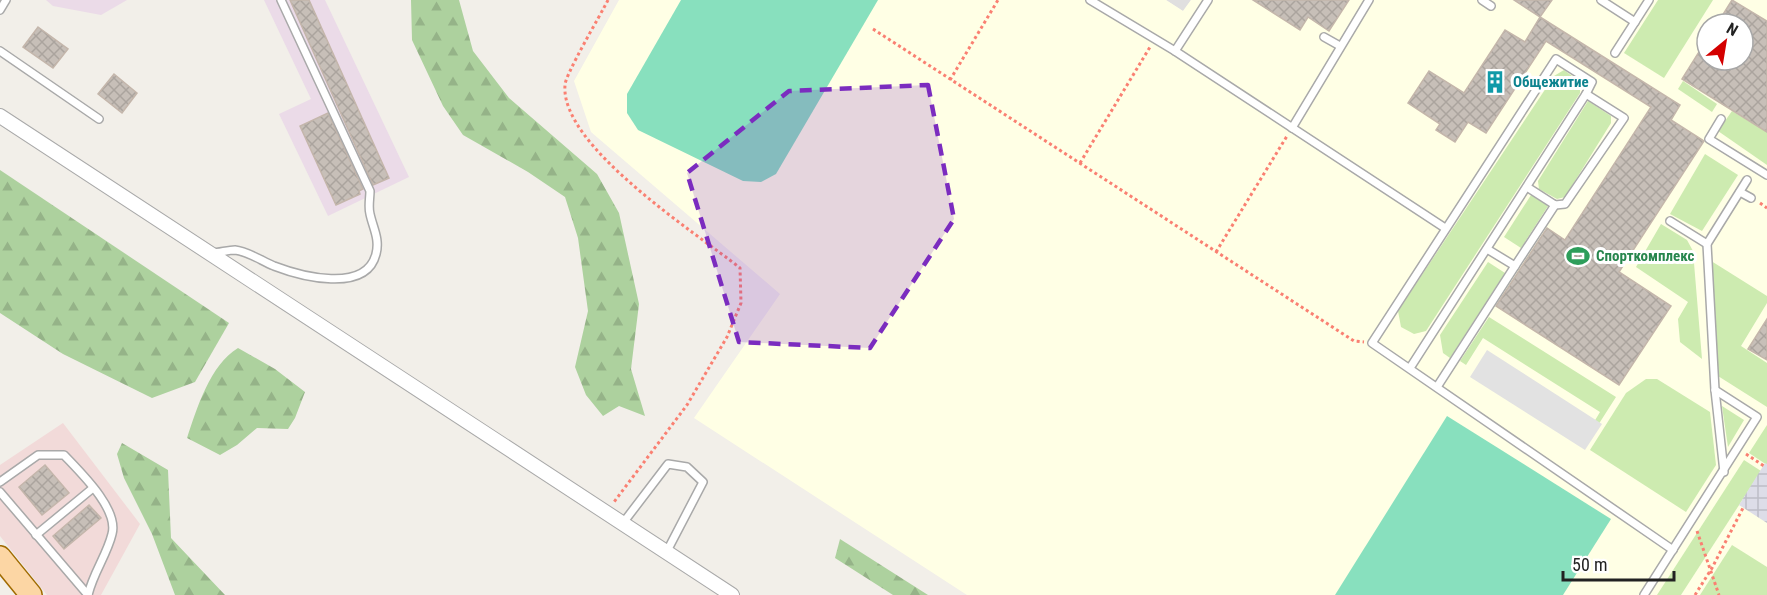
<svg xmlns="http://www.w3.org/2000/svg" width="1767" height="595" font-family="'Roboto Condensed',sans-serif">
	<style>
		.residential { fill: #e0dfdf }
		.commercial { fill: #f2dad9 }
		.industrial { fill: #ebdbe8 }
		.education { fill: #ffffe5; fill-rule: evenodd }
		.grass { fill: #cdebb0 }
		.forest { fill: url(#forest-firs) }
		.pitch { fill: #88e0be }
		.parking { fill: #e2e2e2 }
		.plaza { fill: url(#plaza-grid) }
		.building { fill: url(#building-cross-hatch); stroke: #c4b6ab; stroke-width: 1.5 }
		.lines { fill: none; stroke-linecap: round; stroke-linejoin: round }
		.lane-casing { stroke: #a9a9a9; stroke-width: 10 }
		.street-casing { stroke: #a9a9a9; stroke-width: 16 }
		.primary-casing { stroke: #a06b00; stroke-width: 24 }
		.path { stroke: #fa8072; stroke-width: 3; stroke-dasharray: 3 3; stroke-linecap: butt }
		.lane { stroke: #fff; stroke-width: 7 }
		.street { stroke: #fff; stroke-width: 14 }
		.primary { stroke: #fcd6a4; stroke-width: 21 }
		.marked { fill: #7b2cbf; fill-opacity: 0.2; stroke: #7b2cbf; stroke-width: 4.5; stroke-dasharray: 12 8; stroke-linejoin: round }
		.labels { text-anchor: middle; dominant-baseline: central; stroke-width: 6; stroke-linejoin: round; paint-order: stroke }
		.culture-label { font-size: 15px; font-weight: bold; fill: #0d838f; stroke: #fff; text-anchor: start }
		.leisure-label { font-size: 15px; font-weight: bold; fill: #27864d; stroke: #fff; text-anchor: start }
	</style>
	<defs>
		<pattern id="forest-firs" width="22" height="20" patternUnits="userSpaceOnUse" patternTransform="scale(1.5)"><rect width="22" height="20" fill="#add19e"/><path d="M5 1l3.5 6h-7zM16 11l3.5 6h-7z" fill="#95b388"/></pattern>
		<pattern id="plaza-grid" width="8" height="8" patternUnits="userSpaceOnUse" patternTransform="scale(1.5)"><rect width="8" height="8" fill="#dddde8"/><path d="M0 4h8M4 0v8" fill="none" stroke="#bdbdc7"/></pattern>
		<pattern id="building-cross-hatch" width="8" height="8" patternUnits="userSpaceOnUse" patternTransform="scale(1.5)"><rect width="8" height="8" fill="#c7bfb8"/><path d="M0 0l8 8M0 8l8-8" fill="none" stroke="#aba49e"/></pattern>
	</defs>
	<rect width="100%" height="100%" fill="#f2efe9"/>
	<polygon class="residential" points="1166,0 1191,0 1183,11"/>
	<polygon class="commercial" points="63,423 140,524 101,595 47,595 0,536 0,465"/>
	<g class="industrial">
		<polygon points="46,0 127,0 101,15 53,6"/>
		<polygon points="264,0 325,0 409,177 328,216 279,114 311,99"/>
	</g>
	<path class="education" d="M 619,0 L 1166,0 L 1183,11 L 1191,0 L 1767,0 L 1767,595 L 967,595 L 694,418 L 780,294 L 591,132 L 574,81 ZM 1707,24 L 1743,24 L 1743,60 L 1707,60 Z"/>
	<g class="grass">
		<polygon points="1658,0 1713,0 1664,78 1624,53"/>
		<polygon points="1564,70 1580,82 1580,93 1426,331 1414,334 1401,327 1398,311 1554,76"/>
		<polygon points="1683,81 1717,104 1712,112 1678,89"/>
		<polygon points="1588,101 1611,116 1611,123 1565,197 1557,199 1539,189 1538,181"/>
		<polygon points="1732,111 1765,131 1767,128 1767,165 1718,131"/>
		<polygon points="1705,154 1738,175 1702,231 1670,214"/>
		<polygon points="1531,195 1548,206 1521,248 1504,237"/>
		<polygon points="1661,224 1687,240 1693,251 1702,359 1680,342 1678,319 1688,302 1636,267"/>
		<polygon points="1708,259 1767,296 1767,303 1741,346 1767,363 1767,407 1718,376"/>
		<polygon points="1488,262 1505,273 1450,358 1443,353 1440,335"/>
		<polygon points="1489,317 1616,397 1586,444 1582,442 1600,412 1483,338 1466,365 1460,361"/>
		<polygon points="1646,379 1657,379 1710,412 1716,465 1686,512 1590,450 1626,393"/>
		<polygon points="1722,406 1744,420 1728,447"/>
		<polygon points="1767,425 1767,465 1749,453"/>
		<polygon points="1744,460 1761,471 1681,595 1657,595"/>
		<polygon points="1732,545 1767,567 1767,595 1700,595"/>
	</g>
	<g class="forest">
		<polygon points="411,0 459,0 473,51 509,98 597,174 619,213 639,304 631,369 645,416 619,406 603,416 586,395 575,367 588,311 578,238 565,197 528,172 463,135 443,106 412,40"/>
		<polygon points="0,170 229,323 195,382 152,398 63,354 0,313"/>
		<path d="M 238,348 L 275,369 L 305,392 L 295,418 L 288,429 L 257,428 L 237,445 L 220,455 L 187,438 C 197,408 210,365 238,348 Z"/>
		<polygon points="122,443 168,470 171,538 225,595 175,595 152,534 124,478 117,454"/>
		<polygon points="840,539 928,595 893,595 835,558"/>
	</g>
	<g class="pitch">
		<polygon points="681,0 878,0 776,174 761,182 743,181 638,130 627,113 627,94"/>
		<polygon points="1447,416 1611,519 1563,595 1335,595"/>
	</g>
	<polygon class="parking" points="1487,350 1602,424 1585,450 1470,377"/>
	<polygon class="plaza" points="1765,463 1767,464 1767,523 1739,505"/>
	<g class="building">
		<polygon points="290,0 309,0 389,178 373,185"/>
		<polygon points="1253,0 1349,0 1329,31 1308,17 1300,30"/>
		<polygon points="1514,0 1552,0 1540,17"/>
		<polygon points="1732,0 1767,21 1767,132 1682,79 1707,39 1707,60 1743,60 1743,24 1717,24"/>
		<polygon points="1540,17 1680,105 1671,120 1704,141 1619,272 1671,306 1619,385 1496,306 1547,228 1565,240 1651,107 1546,41 1486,133 1468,122 1455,142 1436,130 1440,124 1408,103 1429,71 1464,93 1505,30 1525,42"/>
		<polygon points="38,27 68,49 53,68 23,47"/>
		<polygon points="114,74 137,93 122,113 98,94"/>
		<polygon points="328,113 363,189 359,191 360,194 336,205 300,126"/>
		<polygon points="1767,319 1767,360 1748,349"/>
		<polygon points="45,465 69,493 42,515 19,487"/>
		<polygon points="89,505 101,518 64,549 53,536"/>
	</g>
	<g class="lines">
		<g class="lane-casing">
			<g id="lane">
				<polyline points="1090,0 1175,51 1445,228"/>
				<polyline points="1482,0 1491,6"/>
				<polyline points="1601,0 1635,22"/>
				<polyline points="0,10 6,0"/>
				<polyline points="1324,37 1340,46"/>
				<polyline points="0,51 99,119"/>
				<polyline points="1175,51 1208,0"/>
				<polyline points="1615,53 1649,0"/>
				<polyline points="1721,119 1709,139 1767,175"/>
				<polyline points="1292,128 1369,0"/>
				<polyline points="1527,187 1555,205 1565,204 1624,118 1586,94"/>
				<polyline points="1740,192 1751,198"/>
				<polyline points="1670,221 1707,244"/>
				<path d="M 212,253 C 219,253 228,250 235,250 C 247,251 262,261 274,266 C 300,276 366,294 376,254 C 380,239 373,228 370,214 C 368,207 370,198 370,191 L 281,0"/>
				<polyline points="1515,266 1555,205"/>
				<polyline points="1410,368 1586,94 1592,82 1556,59 1372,343 1673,550"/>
				<polyline points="1437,387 1515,266 1487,249"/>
				<polyline points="1724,472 1715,390 1707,244 1747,180"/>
				<path d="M 0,482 L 38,455 L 64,455 C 80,472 119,509 112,534 C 107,555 93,573 88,595"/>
				<polyline points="0,492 88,595"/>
				<polyline points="623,523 668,464 687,467 703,482 666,553"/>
				<polyline points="36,535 93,488"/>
				<polyline points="1644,595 1757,417 1715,390"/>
			</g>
		</g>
		<g class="street-casing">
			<polyline id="street" points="0,116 732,595"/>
		</g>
		<g class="primary-casing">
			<polyline id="primary" points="0,557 31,595"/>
		</g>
		<g class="path">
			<path d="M 608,0 C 601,14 565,75 565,85 C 560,146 695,232 740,268 L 741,303 L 727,337 L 687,405 L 614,502"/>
			<polyline points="873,29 1354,341 1364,342"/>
			<polyline points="950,80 998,0"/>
			<polyline points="1080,163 1150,47"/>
			<polyline points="1760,203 1767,208"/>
			<polyline points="1216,252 1287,136"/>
			<polyline points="1746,454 1764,466"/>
			<polyline points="1697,531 1719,595"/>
			<polyline points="1695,595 1712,568 1743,508"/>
		</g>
		<use href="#lane" class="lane"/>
		<use href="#street" class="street"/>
		<use href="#primary" class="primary"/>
	</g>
	<path class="marked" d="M 928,85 L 954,219 L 870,348 L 739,342 L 687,173 L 789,91 Z"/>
	<defs>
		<g id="building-bare" transform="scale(1.8)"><path d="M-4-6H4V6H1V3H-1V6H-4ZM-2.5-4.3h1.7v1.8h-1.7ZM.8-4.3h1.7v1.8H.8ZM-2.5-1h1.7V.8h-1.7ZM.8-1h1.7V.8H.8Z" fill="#0f9aa8" stroke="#fff" stroke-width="2.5" paint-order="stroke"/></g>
		<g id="stadium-bare" transform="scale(1.8)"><path d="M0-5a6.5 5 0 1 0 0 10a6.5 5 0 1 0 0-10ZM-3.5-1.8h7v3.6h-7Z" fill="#2e9e5b" stroke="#fff" stroke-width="2.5" paint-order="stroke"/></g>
	</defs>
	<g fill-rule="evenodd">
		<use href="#building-bare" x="1495" y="82"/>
		<use href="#stadium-bare" x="1578" y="256"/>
	</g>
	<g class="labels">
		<g class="culture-label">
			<text x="1513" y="82">Общежитие</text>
		</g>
		<g class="leisure-label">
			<text x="1596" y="256">Спорткомплекс</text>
		</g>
	</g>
	<g transform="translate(1725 42) rotate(30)"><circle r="28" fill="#ffffff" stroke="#a7a7a7" stroke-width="1.5"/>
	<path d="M0-4.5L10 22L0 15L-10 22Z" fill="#d40000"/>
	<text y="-9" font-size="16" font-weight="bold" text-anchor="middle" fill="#222222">N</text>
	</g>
	<path d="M1563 571v9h111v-9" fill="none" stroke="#222222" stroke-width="3"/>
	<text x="1572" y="571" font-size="18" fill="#222222" stroke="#ffffff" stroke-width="4.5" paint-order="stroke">50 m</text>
</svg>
